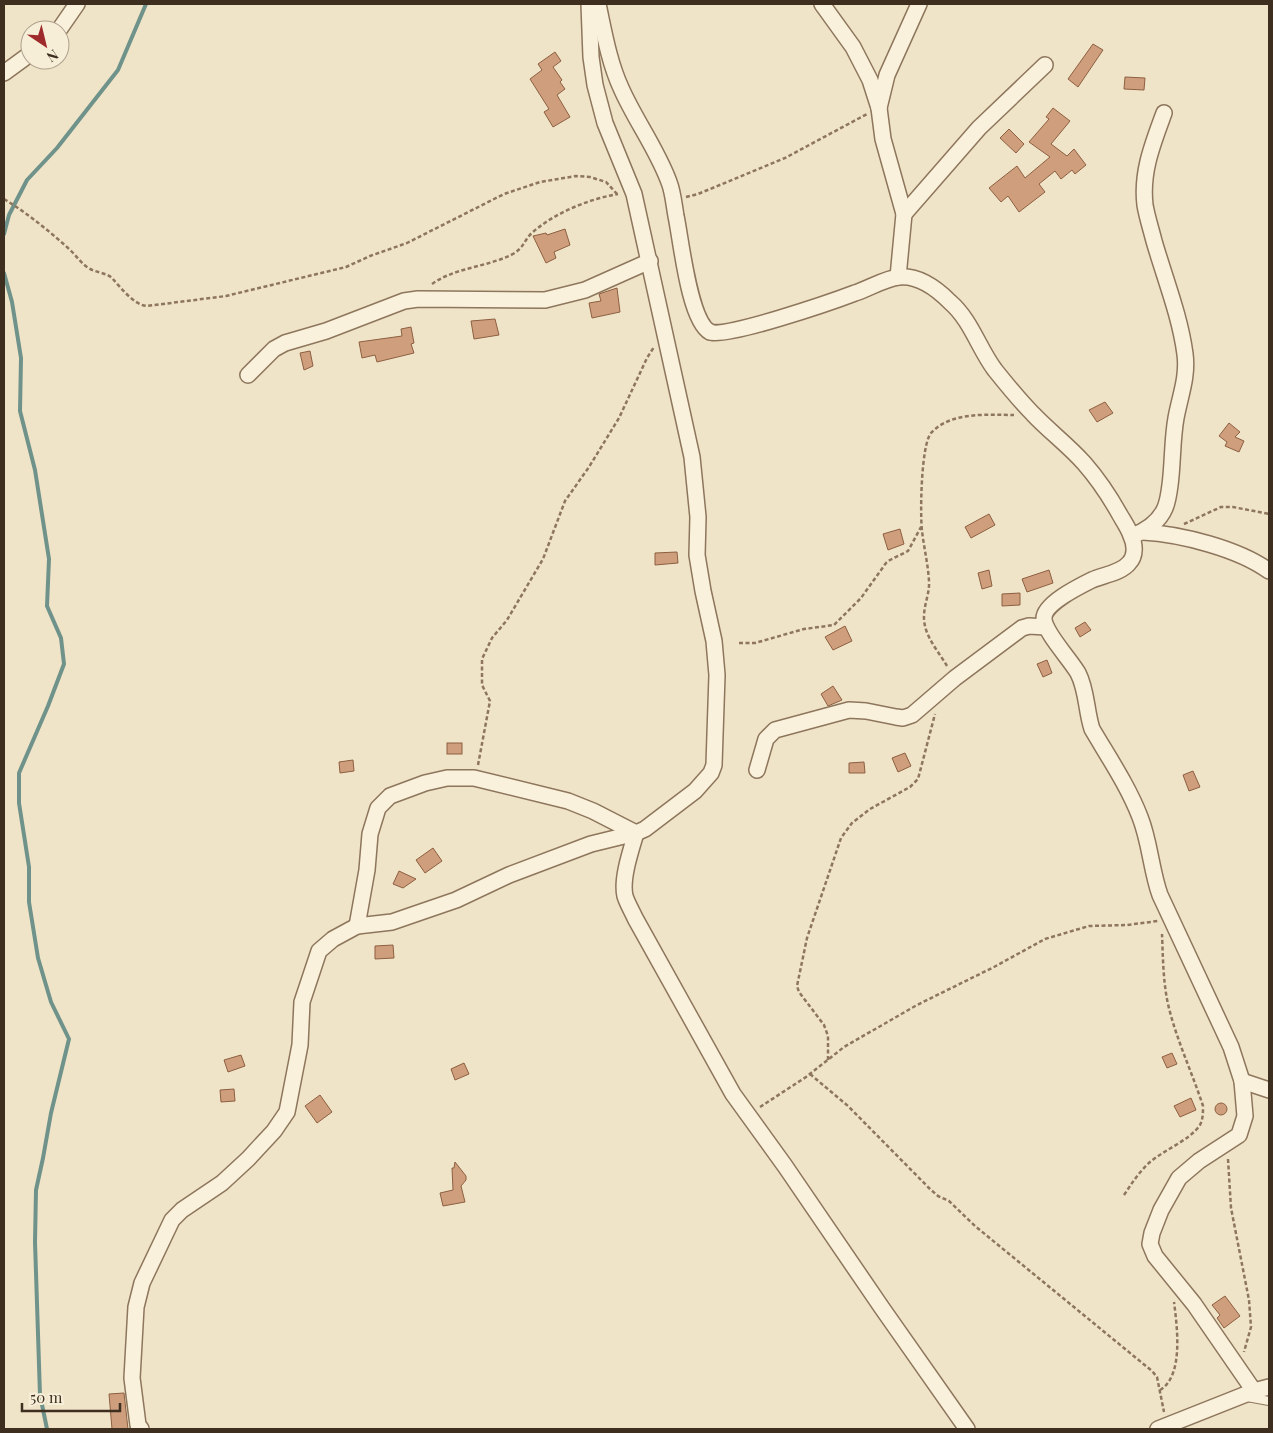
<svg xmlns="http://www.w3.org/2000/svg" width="1273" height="1433" font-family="'Playfair Display',serif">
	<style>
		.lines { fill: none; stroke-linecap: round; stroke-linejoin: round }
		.stream { stroke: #6f938a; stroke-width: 4 }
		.building { fill: #cf9f7d; stroke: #8d5f41 }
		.lane-casing { stroke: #8d765c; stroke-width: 10 }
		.street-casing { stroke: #8d765c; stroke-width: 18 }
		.path { stroke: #8d765c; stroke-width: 2.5; stroke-dasharray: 4 2.5; stroke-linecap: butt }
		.lane { stroke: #faf1dc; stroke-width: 8 }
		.street { stroke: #faf1dc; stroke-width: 15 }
	</style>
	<rect width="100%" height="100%" fill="#f0e4c8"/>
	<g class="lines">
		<g class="stream">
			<polyline points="4,234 9,215 27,180 57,148 118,70 146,4"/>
			<polyline points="4,273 12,302 21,358 20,411 35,470 49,559 47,606 61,638 64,664 48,706 19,773 19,803 29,867 29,902 38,958 51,1002 69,1039 51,1113 43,1158 36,1190 35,1242 40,1395 47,1429"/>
		</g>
	</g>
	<g class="building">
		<polygon points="1093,44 1103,50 1078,87 1068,79"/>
		<polygon points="555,52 561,61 553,67 562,80 560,82 565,89 557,95 570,117 553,127 544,112 549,109 530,79 542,70 538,64"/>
		<polygon points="1125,77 1145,78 1144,90 1124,89"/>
		<polygon points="1053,108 1070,121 1051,144 1067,156 1074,149 1086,165 1075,174 1072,170 1061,179 1055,171 1039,184 1045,192 1019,212 1008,196 1001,202 989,188 1017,166 1025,178 1050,157 1029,142 1049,119 1046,117"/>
		<polygon points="1009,129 1024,144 1016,153 1000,138"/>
		<polygon points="565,229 570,245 554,252 556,258 546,263 533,236 546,233 547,235"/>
		<polygon points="617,288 620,312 592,318 589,303 601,301 599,294"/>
		<polygon points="495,319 499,335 474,339 471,321"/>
		<polygon points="411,327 414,343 411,344 414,353 377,362 375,355 362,358 359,342 402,336 401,329"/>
		<polygon points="310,351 313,366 304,370 300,353"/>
		<polygon points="1105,402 1113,413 1097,422 1089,410"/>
		<polygon points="1229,423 1240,432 1235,437 1244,441 1239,452 1225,446 1227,442 1219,436"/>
		<polygon points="989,514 995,525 971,538 965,527"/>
		<polygon points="900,529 904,544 888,550 883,534"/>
		<polygon points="677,552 678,563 655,565 655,553"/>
		<polygon points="989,570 992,586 982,589 978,573"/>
		<polygon points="1049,570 1053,583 1027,592 1022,579"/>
		<polygon points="1020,593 1020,605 1002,606 1002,594"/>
		<polygon points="1085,622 1091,630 1080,637 1075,628"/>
		<polygon points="845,626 852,641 833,650 825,637"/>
		<polygon points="1047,660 1052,673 1043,677 1037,664"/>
		<polygon points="833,686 842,700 828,706 821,694"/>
		<rect x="447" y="743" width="15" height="11"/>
		<polygon points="905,753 911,766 898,772 892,758"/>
		<polygon points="353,760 354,771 340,773 339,762"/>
		<polygon points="864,762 865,773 849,773 849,763"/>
		<polygon points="1193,771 1200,787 1189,791 1183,775"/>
		<polygon points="433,848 442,861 425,873 416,860"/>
		<polygon points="399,871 416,879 403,888 393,884"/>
		<polygon points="393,945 394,958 375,959 375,946"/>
		<polygon points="1172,1053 1177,1064 1167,1068 1162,1057"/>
		<polygon points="241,1055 245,1066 228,1072 224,1060"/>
		<polygon points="464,1063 469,1074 455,1080 451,1069"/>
		<polygon points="234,1089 235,1101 221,1102 220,1090"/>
		<polygon points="320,1095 332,1112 317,1123 305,1106"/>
		<polygon points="1191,1098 1196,1110 1180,1117 1174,1106"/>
		<circle cx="1221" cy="1109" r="6"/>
		<polygon points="455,1162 466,1176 466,1180 461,1186 465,1202 443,1206 440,1193 453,1190 452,1168 454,1168"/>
		<polygon points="1225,1296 1240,1316 1224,1328 1217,1318 1220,1315 1212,1305"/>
		<polygon points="124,1393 128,1429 112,1429 109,1394"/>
	</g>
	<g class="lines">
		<g class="lane-casing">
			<polyline id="lane" points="1247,1397 1269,1401"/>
		</g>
		<g class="street-casing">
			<g id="street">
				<path d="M 598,4 C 604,32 609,62 621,88 C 635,120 657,149 669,182 C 673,192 674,205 676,216 C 681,239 689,321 710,332 C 724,339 834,301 855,293 C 868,289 886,278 899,277 C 919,275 937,289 950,302 C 971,320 979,349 995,370 C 1007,385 1019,400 1033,414 C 1049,431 1068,445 1084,463 C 1098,479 1110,497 1120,515 C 1124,522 1129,529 1131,536 C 1135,544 1136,556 1129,563 C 1121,573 1103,575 1092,580 C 1080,586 1043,604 1044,619 C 1045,633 1070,659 1078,673 C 1087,690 1086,711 1092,729 C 1109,758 1128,786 1140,817 C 1150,842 1151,870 1160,895 L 1231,1047 L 1242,1081 L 1245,1116 L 1239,1135 L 1199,1161 L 1179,1178 L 1161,1210 L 1152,1233 L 1150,1244 L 1155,1256 L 1194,1304 L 1254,1391"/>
				<polyline points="822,4 853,47 870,80 879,108 883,139 904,214 898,277"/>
				<polyline points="59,30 77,4"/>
				<polyline points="4,73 30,54"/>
				<polyline points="879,108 887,75 919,4"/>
				<polyline points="904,214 979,128 1045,65"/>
				<polyline points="248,375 274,349 285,343 326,331 404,301 418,299 545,300 585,290 650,261"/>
				<path d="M 1143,532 C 1181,534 1239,549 1269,571"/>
				<path d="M 1132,536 C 1145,531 1159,522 1165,508 C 1168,501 1169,493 1170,485 C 1173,463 1172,440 1176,418 C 1180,396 1188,377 1185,354 C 1180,316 1165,279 1154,241 C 1151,229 1147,217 1145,205 C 1141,172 1153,143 1164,113"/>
				<polyline points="757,770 766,739 775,730 849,710 866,711 896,717 903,718 912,715 955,678 1022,628 1029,626 1046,627"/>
				<path d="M 357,926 L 367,870 L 370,834 L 378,808 L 390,796 L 425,783 L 447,778 L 474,778 L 568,801 L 593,811 L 636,833 C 631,850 621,879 625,896 C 627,903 632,911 635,918 L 733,1094 L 785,1166 L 882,1308 L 967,1429"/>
				<polyline points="1242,1081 1269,1090"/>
				<polyline points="141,1429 138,1425 132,1378 136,1307 142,1283 172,1220 182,1210 222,1183 248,1159 274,1131 287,1112 300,1045 302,1002 319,951 333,939 357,926 392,922 421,912 456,900 509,875 591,844 636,833 645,829 695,791 711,773 714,765 717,675 714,641 703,591 697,555 698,517 692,457 634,194 605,123 595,85 591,57 589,4"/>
				<polyline points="1158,1429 1254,1391 1269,1387"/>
			</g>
		</g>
		<g class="path">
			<polyline points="686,197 698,194 785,158 867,114"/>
			<path d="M 4,199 C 27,213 48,230 68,248 C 75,254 80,262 87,267 C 95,273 105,272 112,278 C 121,288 134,305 147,306 L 226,296 L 346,267 L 370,256 L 407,243 L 504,194 L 540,182 L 576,176 L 590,177 L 606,182 L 617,194"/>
			<path d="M 432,284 C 454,268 486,267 511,255 C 525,248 523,240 534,231 C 557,212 589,199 618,194"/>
			<polyline points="1184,524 1221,507 1233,507 1269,514"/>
			<polyline points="739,643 755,643 804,629 834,625 861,598 886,563 890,560 908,551 921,527"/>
			<path d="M 947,666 C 940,654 928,640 925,626 C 921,609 930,596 929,581 C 928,564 924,548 922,531 C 920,514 921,445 931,433 C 951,411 988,415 1014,415"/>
			<polyline points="478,765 490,701 482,685 482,659 492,638 507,620 543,559 565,501 589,467 619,418 647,358 654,347"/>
			<polyline points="828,1060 828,1036 824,1025 799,992 797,986 807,938 841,838 852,823 870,809 910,787 918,779 935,714"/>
			<polyline points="810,1074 848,1106 930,1189 938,1196 949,1201 975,1226 1152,1371 1157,1377 1164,1412"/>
			<polyline points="760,1107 806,1077 844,1047 917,1005 994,967 1045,939 1089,926 1127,925 1158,921"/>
			<polyline points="1228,1159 1231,1208 1249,1300 1251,1327 1244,1352"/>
			<path d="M 1124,1195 C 1132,1183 1139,1172 1150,1162 C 1164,1150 1190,1140 1200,1125 C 1203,1119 1203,1113 1203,1106 C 1192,1072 1176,1039 1168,1004 C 1163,981 1163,958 1162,934"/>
			<path d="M 1160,1390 C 1184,1376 1177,1326 1174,1302"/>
		</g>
		<use href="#lane" class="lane"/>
		<use href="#street" class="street"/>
	</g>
	<rect width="1273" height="1433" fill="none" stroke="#3d2e20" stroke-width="10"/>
	<g transform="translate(45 45) rotate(145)"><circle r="24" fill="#f7eed8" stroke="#ada18e"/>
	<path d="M0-4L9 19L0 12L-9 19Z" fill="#9e2a2b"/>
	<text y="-8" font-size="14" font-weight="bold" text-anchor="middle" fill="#3d2e20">N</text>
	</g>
	<path d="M22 1403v8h98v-8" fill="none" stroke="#3d2e20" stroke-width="2.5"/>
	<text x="30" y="1403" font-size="15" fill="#3d2e20" stroke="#f7eed8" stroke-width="4" paint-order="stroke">50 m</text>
</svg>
